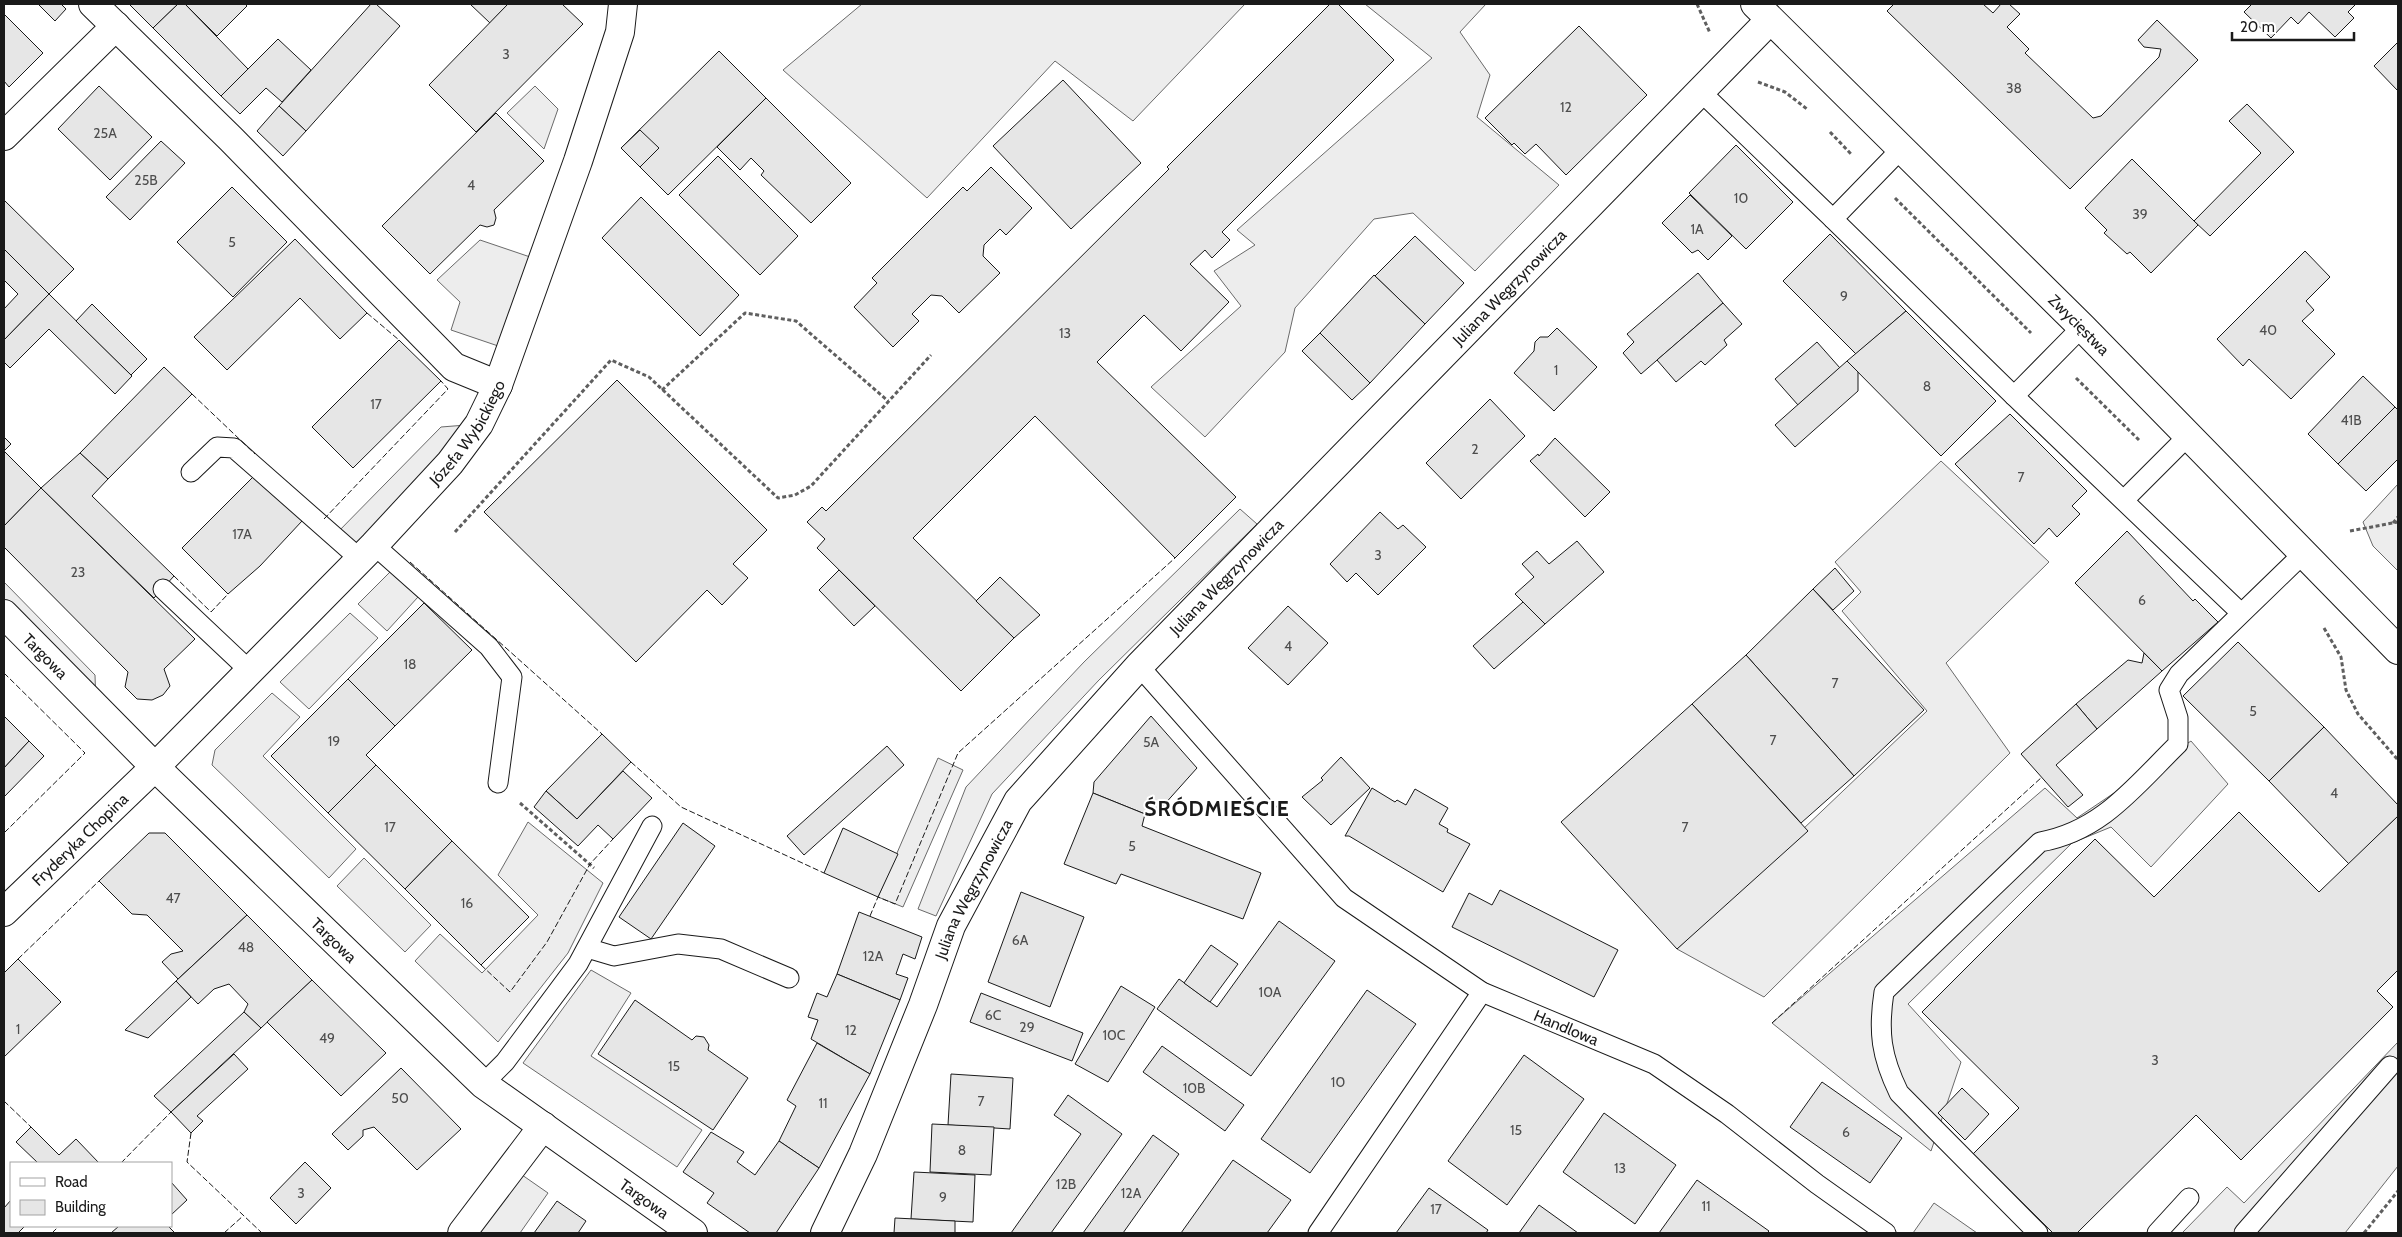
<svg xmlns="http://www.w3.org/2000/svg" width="2402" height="1237" font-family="Cabin,sans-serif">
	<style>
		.built { fill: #ededed; stroke: #6a6a6a }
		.building { fill: #e6e6e6; stroke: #1a1a1a }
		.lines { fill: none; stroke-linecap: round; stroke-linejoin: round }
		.lane-casing { stroke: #1a1a1a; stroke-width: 21 }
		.street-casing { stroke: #1a1a1a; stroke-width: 30 }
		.secondary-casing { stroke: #1a1a1a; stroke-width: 30 }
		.path { stroke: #5f5f5f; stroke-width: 3; stroke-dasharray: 4 2.5; stroke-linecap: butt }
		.lane { stroke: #fff; stroke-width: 19 }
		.street { stroke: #fff; stroke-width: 28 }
		.secondary { stroke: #fff; stroke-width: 28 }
		.fence { stroke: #1a1a1a; stroke-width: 1; stroke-dasharray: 6 2.5; stroke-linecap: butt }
		.labels { text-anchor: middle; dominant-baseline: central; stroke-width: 4; stroke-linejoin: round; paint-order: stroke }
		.number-label { font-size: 14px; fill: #4d4d4d }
		.street-label { font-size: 16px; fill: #1a1a1a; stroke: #fff }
		.district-label { font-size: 21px; font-weight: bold; letter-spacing: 1px; fill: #1a1a1a; stroke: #fff }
	</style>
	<rect width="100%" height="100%" fill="#fff"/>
	<g class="built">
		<polygon points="862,4 1245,4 1133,121 1055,61 927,198 783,70"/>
		<polygon points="1365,4 1486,4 1460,32 1490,75 1477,117 1559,185 1475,271 1413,213 1374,219 1295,308 1285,352 1205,437 1151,387 1241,306 1214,271 1255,245 1237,230 1432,58"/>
		<polygon points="535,86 558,109 544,149 507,113"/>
		<polygon points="480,240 542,261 510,350 451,330 460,302 437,280"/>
		<polygon points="479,424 360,559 334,536 441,427"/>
		<polygon points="1941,461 2049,562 1946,663 2010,753 1764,997 1677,949 1927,711 1842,611 1861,592 1835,562"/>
		<polygon points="2398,484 2398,571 2373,546 2363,522"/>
		<polygon points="1240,509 1257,524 1099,680 992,794 936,916 918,909 966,787 1084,662"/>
		<polygon points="390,572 418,597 387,631 358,604"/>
		<polygon points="4,582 95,675 96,707 4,614"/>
		<polygon points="350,613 378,638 309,709 280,682"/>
		<polygon points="272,693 300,717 263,756 356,849 329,878 212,765 215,750"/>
		<polygon points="2191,741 2228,784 2151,867 2111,827 2072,843 1908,1004 1961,1062 1931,1151 1772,1023 2045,788 2077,818"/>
		<polygon points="938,758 963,770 903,907 878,897"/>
		<polygon points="528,822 603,883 568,953 498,1042 415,961 440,934 482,973 538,915 498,875"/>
		<polygon points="364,858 431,925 405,952 337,886"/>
		<polygon points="591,970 631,993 591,1056 702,1130 677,1167 523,1063"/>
		<polygon points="2398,1042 2398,1166 2345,1233 2182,1233 2227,1187 2244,1203"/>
		<polygon points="512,1168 548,1193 520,1233 462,1233"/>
		<polygon points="1934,1203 1977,1233 1913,1233"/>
	</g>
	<g class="building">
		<polygon points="38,4 61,4 66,9 55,21"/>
		<polygon points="129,4 178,4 153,28"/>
		<polygon points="178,4 185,4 248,69 221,96 153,28"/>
		<polygon points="185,4 245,4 247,6 217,36"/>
		<polygon points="371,4 376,4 400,26 306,131 279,106"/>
		<polygon points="470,4 508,4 490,23"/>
		<polygon points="508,4 562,4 583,24 476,132 429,85"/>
		<polygon points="1330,4 1338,4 1394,60 1222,232 1230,240 1212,258 1205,250 1190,264 1229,302 1181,351 1144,315 1097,362 1236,497 1175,558 1035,416 913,538 1014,638 961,691 817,548 825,539 807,522 822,507 826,511 1169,169 1167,167"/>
		<polygon points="1894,4 1983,4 1993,13 2001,4 2009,4 2020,14 2007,27 2029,49 2025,53 2093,118 2101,116 2159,57 2161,49 2144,47 2138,40 2157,20 2198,60 2070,189 1887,11"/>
		<polygon points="2252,4 2356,4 2348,12 2354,18 2335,37 2309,12 2298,24 2291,17 2271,38 2244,12"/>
		<polygon points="4,14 43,53 9,87 4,81"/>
		<polygon points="1579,26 1647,95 1566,175 1536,144 1525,154 1514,143 1512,145 1485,118"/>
		<polygon points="278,39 311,70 282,102 266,88 240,114 221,96"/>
		<polygon points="2398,42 2398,91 2374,66"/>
		<polygon points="719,51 766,98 668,195 621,148"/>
		<polygon points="1063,80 1141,163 1071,229 993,146"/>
		<polygon points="99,86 152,137 110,180 58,129"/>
		<polygon points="766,98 851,183 811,223 761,175 764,171 751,158 740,170 717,147"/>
		<polygon points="2247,104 2294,152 2210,236 2194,221 2261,153 2229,121"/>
		<polygon points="279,106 306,131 283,156 257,131"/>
		<polygon points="496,113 544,161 494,210 496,218 494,225 487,227 480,225 430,274 382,226"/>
		<polygon points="640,130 659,148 640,167 621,148"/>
		<polygon points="161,141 185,163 130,220 106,197"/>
		<polygon points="1736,145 1793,202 1746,249 1689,193"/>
		<polygon points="718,156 798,236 760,275 679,195"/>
		<polygon points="2132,159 2198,225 2151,273 2130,252 2127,254 2104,233 2107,230 2085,208"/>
		<polygon points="991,167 1032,208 1006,235 1000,229 984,245 983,256 1000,273 959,313 942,296 931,295 912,314 919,321 893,347 854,307 877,283 872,278 963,187 967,191"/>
		<polygon points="232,187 287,242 233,297 177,242"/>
		<polygon points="1690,195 1732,236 1708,260 1698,250 1692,253 1662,223"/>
		<polygon points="641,197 739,295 700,336 602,238"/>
		<polygon points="4,200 74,269 49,294 4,249"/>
		<polygon points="1830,234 1906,311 1856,354 1783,281"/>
		<polygon points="1415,236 1464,283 1425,324 1375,276"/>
		<polygon points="295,239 367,313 340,339 300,298 227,370 194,337"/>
		<polygon points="4,249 49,294 4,340 4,309 18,294 4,280"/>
		<polygon points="2305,251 2330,277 2306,301 2314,310 2302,321 2335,354 2291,399 2249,359 2243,366 2217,339"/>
		<polygon points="1698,273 1723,303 1641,374 1623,353 1634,342 1627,334"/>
		<polygon points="1374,275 1425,324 1370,383 1320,333"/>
		<polygon points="49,294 132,376 115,394 49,329 10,368 4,362 4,340"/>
		<polygon points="1723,303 1742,324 1724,340 1727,345 1705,365 1701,361 1676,382 1657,360"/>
		<polygon points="92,304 147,359 131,375 76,321"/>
		<polygon points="1906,311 1996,401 1941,456 1847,361"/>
		<polygon points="1557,328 1597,367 1554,411 1514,373 1534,351 1535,342 1540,337 1548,337"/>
		<polygon points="1320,333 1370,383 1352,400 1302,351"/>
		<polygon points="399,340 441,381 353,468 312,427"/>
		<polygon points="1817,342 1840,368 1798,405 1775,379"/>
		<polygon points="1847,361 1858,372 1858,391 1795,447 1775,425"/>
		<polygon points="164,367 192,394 108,479 80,453"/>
		<polygon points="2363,376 2395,407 2338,464 2308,434"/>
		<polygon points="617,380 767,530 733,564 748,578 722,605 707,590 636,662 484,512"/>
		<polygon points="1490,399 1525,436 1461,499 1426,463"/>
		<polygon points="2395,407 2398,410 2398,459 2366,491 2338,464"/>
		<polygon points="2010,414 2087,491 2072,506 2080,514 2057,537 2049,528 2034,544 1955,464"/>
		<polygon points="4,437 11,444 4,451 41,488 4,526"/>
		<polygon points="1555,438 1610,492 1585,517 1530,461 1538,454 1539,456"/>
		<polygon points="80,453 108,479 92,496 174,576 154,598 41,488"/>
		<polygon points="256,474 302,521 260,566 228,594 182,548"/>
		<polygon points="41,488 195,639 164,669 170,686 163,695 152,700 137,699 125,687 128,672 4,547 4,526"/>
		<polygon points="1380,512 1398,529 1403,525 1426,547 1378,595 1356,573 1347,582 1330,564"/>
		<polygon points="2127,531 2193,601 2195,599 2218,622 2162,671 2075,583"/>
		<polygon points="1577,541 1604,572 1545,624 1515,594 1534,577 1522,564 1537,551 1549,564"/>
		<polygon points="1835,568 1854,591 1833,610 1813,589"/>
		<polygon points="839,570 875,606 854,626 819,590"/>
		<polygon points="1000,577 1040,615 1014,638 976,601"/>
		<polygon points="1813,589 1924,710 1854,776 1746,655"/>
		<polygon points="1523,602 1545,624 1494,669 1473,646"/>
		<polygon points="424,603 472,650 395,726 348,679"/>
		<polygon points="1288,606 1328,643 1288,685 1248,648"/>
		<polygon points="2238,642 2324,727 2269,781 2183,696"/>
		<polygon points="2144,653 2162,671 2097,729 2076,704 2128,660 2142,663"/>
		<polygon points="1746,655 1854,776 1801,823 1692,704"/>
		<polygon points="348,679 395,726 366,755 376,765 328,813 271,756"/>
		<polygon points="1692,704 1808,831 1677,949 1561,822"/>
		<polygon points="2076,704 2097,729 2056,765 2083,795 2068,807 2021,754"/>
		<polygon points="4,716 29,741 4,768"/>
		<polygon points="1151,716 1197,768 1154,816 1145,814 1093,793 1094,782"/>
		<polygon points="2324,727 2398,805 2398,816 2349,864 2269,781"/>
		<polygon points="602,734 631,762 577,819 546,791"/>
		<polygon points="29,741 44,756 4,797 4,768"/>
		<polygon points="887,746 904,765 804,855 787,836"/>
		<polygon points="1341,757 1370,788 1331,825 1302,797 1323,780 1321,778"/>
		<polygon points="376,765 452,841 405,889 328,813"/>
		<polygon points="623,771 652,798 613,839 598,825 578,846 534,807 546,791 577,819"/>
		<polygon points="1372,788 1395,802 1397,800 1406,805 1415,789 1448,808 1439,824 1448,829 1447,832 1470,844 1443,892 1349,836 1345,836"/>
		<polygon points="1093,793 1145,814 1142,826 1261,873 1243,919 1121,874 1116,884 1064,864"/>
		<polygon points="2239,812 2319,892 2398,816 2398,970 2377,991 2393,1007 2241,1160 2196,1115 2077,1233 2053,1233 1973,1154 2019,1108 1922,1012 2095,839 2154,897"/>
		<polygon points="683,823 715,846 651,939 619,917"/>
		<polygon points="843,828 898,854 878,897 824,873"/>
		<polygon points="149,833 165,833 247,915 178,979 162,962 171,954 183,951 147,915 132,914 99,881"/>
		<polygon points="452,841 529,917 481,965 405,889"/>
		<polygon points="1500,890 1618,950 1594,997 1452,927 1469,893 1492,905"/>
		<polygon points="1021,892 1084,917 1050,1007 988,982"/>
		<polygon points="859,912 922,937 915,959 903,954 896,974 908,978 900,1000 837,974"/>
		<polygon points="247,915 312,980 261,1028 244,1012 248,1004 229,984 214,989 198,1004 176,981"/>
		<polygon points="1279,921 1335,961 1251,1076 1157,1009 1179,979 1217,1007"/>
		<polygon points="1211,945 1238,964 1210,1002 1184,983"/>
		<polygon points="18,959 61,1002 4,1057 4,973"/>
		<polygon points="837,974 900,1000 870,1074 811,1039 818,1020 808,1017 817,993 827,997"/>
		<polygon points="312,980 386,1053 341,1096 267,1022"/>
		<polygon points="176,981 191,997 148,1038 125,1030"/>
		<polygon points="1121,986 1155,1007 1108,1082 1075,1064"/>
		<polygon points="1367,990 1416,1024 1310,1173 1261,1139"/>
		<polygon points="981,993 1083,1033 1072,1061 970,1022"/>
		<polygon points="635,1000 692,1040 696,1036 704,1037 709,1045 708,1050 748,1078 713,1130 598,1054"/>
		<polygon points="244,1012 261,1028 171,1112 154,1096"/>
		<polygon points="817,1043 870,1074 819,1168 779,1141 796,1106 787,1100"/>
		<polygon points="1162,1046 1244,1105 1225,1131 1143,1072"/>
		<polygon points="234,1054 248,1069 197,1116 203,1121 191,1133 171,1112"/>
		<polygon points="1524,1055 1584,1099 1507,1205 1448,1161"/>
		<polygon points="401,1068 461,1129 417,1170 374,1127 363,1130 363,1136 348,1150 332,1134"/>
		<polygon points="951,1074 1013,1078 1010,1129 948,1125"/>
		<polygon points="1822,1082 1902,1138 1870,1183 1790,1127"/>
		<polygon points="1962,1088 1989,1114 1965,1140 1938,1113"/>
		<polygon points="1068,1095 1122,1134 1051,1233 1011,1233 1081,1134 1054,1115"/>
		<polygon points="1604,1113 1676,1165 1635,1224 1563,1172"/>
		<polygon points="932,1124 994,1127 991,1175 930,1172"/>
		<polygon points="31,1127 59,1155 76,1139 99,1163 38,1163 16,1142"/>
		<polygon points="711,1132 744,1152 737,1162 755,1175 779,1141 819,1168 776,1233 750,1233 707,1203 714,1193 683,1172"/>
		<polygon points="1153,1135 1179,1154 1123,1233 1083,1233"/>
		<polygon points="1233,1160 1291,1200 1267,1233 1181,1233"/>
		<polygon points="305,1162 331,1188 296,1224 270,1198"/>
		<polygon points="914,1172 975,1175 973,1222 911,1219"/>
		<polygon points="1697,1180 1769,1231 1767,1233 1659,1233"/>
		<polygon points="171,1182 187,1200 171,1215"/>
		<polygon points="1429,1188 1488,1230 1486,1233 1396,1233"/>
		<polygon points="11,1200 11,1226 25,1226 18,1233 4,1233 4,1208"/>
		<polygon points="557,1201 586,1221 578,1233 534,1233"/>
		<polygon points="1539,1205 1578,1233 1519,1233"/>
		<polygon points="895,1218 955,1221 955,1233 894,1233"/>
		<polygon points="119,1226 168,1226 175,1233 111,1233"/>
	</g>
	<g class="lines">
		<g class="lane-casing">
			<g id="lane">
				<polyline points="1700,91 1833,219 1901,149"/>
				<polyline points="1833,219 2014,396 2241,613"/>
				<polyline points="2014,396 2082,327"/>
				<polyline points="191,472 217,447 234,448 360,559"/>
				<polyline points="2124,500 2189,435"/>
				<polyline points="374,545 489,647 512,677 498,783"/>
				<polyline points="163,589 250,671"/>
				<path id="s1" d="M 1139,666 L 1344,898 L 1482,992 L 1654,1064 L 1727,1114 L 1817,1184 L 1886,1233"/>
				<polyline points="587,948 614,956 678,944 721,949 789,978"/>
				<polyline points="483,1084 505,1062 578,964 652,826"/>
				<polyline points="1318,1233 1482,992"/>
				<path d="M 2038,1233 L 1899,1093 C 1881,1056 1878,1032 1884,992 L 2040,842 C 2102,831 2135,786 2178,744 L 2178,718 L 2169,690 L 2179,674 L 2304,553"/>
				<polyline points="2157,1233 2189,1198"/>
				<polyline points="2244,1233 2390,1066"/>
			</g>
		</g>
		<g class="street-casing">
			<g id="street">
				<polyline points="93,4 231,139 454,367 498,385"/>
				<polyline points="4,136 116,26"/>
				<path id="s2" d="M 4,614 L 155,767 L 483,1084 L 693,1233"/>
				<path id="s3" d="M 4,912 L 155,767 L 374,545 L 450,463 L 479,424 L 498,385 L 578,161 L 620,32 L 623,4"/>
				<polyline points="462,1233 543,1126"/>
				<path id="s4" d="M 825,1233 L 863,1154 L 923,1005 L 951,926 L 1018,801 L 1139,666 L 1770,20"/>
			</g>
		</g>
		<g class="secondary-casing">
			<g id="secondary">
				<path id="s5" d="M 1755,4 L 2082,327 L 2398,650"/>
			</g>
		</g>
		<g class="path">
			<polyline points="1697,4 1710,33"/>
			<polyline points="1758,82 1785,92 1807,109"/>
			<polyline points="1830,132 1852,155"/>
			<polyline points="1895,198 2031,333"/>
			<polyline points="2076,378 2139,440"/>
			<polyline points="662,390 745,313 796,321 888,401"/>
			<polyline points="2393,523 2398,517"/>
			<polyline points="2350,531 2398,522"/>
			<polyline points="455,532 611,360 649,377 778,498 795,495 811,486 931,355"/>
			<polyline points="2324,628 2341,657 2346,690 2358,714 2398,760"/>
			<polyline points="520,803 594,868"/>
			<polyline points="2364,1233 2398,1191"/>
		</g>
		<use href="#lane" class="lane"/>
		<use href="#street" class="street"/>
		<use href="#secondary" class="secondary"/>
		<g class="fence">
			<polyline points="367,313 399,340"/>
			<polyline points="192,394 255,454"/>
			<polyline points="324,519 448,389 441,381"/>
			<polyline points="410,562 602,734"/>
			<polyline points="174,576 211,612 228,594"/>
			<polyline points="4,673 85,753 4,833"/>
			<polyline points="631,762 681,807 824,873"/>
			<polyline points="870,916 878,897 895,904 958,753 1175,558"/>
			<polyline points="18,959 99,881"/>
			<polyline points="481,965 510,992 547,942 590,864 613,839"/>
			<polyline points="1772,1023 2042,777"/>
			<polyline points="4,1101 31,1127"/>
			<polyline points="191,1133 187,1162 262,1233"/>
			<polyline points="121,1163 171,1112"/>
			<polyline points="52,1233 59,1226"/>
			<polyline points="224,1233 243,1216"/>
		</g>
	</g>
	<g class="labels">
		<g class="number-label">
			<text x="506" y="54">3</text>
			<text x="2014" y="88">38</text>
			<text x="1566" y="107">12</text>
			<text x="105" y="133">25A</text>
			<text x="146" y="180">25B</text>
			<text x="471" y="185">4</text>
			<text x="1741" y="198">10</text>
			<text x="2140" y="214">39</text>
			<text x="1697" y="229">1A</text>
			<text x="232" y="242">5</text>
			<text x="1844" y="296">9</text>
			<text x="2268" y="330">40</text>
			<text x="1065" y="333">13</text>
			<text x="1556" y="370">1</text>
			<text x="1927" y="386">8</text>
			<text x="376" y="404">17</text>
			<text x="2351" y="420">41B</text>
			<text x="1475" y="449">2</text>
			<text x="2021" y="477">7</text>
			<text x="242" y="534">17A</text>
			<text x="1378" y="555">3</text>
			<text x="78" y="572">23</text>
			<text x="2142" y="600">6</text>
			<text x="1288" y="646">4</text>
			<text x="410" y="664">18</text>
			<text x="1835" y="683">7</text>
			<text x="2253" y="711">5</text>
			<text x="1773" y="740">7</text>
			<text x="334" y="741">19</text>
			<text x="1151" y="742">5A</text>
			<text x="2334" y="793">4</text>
			<text x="390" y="827">17</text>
			<text x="1685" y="827">7</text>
			<text x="1132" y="846">5</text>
			<text x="173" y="898">47</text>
			<text x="467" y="903">16</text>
			<text x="1020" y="940">6A</text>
			<text x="246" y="947">48</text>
			<text x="873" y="956">12A</text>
			<text x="1270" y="992">10A</text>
			<text x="993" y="1015">6C</text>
			<text x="1027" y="1027">29</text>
			<text x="18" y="1029">1</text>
			<text x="851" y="1030">12</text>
			<text x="1114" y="1035">10C</text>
			<text x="327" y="1038">49</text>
			<text x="2155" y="1060">3</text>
			<text x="674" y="1066">15</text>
			<text x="1338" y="1082">10</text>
			<text x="1194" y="1088">10B</text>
			<text x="400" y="1098">50</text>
			<text x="981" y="1101">7</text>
			<text x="823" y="1103">11</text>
			<text x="1516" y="1130">15</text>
			<text x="1846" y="1132">6</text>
			<text x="962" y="1150">8</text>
			<text x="1620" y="1168">13</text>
			<text x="1066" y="1184">12B</text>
			<text x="301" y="1193">3</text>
			<text x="1131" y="1193">12A</text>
			<text x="943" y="1197">9</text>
			<text x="1706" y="1206">11</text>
			<text x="1436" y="1209">17</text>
		</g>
		<g class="street-label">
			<text stroke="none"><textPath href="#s4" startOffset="1185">Juliana Węgrzynowicza</textPath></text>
			<text stroke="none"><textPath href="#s5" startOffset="456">Zwycięstwa</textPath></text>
			<text stroke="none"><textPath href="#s3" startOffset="668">Józefa Wybickiego</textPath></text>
			<text stroke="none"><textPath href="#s4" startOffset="780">Juliana Węgrzynowicza</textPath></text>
			<text stroke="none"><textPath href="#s2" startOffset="59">Targowa</textPath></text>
			<text stroke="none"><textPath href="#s3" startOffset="105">Fryderyka Chopina</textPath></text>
			<text stroke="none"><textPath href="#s4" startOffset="375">Juliana Węgrzynowicza</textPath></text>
			<text stroke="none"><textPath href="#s2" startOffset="464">Targowa</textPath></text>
			<text stroke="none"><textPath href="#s1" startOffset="568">Handlowa</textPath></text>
			<text stroke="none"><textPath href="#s2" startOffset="869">Targowa</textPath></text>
		</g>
		<g class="district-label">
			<text x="1217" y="808">ŚRÓDMIEŚCIE</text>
		</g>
	</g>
	<rect width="2402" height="1237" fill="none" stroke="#1a1a1a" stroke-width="10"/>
	<rect x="10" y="1162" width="162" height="65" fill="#ffffff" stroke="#a3a3a3"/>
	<rect x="20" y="1178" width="25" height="8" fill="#ffffff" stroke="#a3a3a3"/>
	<text x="55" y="1187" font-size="15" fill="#1a1a1a">Road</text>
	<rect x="20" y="1200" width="25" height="15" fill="#e6e6e6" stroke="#a3a3a3"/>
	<text x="55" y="1212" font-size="15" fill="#1a1a1a">Building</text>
	<path d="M2232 32v8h122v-8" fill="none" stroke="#1a1a1a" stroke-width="2.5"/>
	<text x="2240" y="32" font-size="15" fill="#1a1a1a" stroke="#ffffff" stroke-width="4" paint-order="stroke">20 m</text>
</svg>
